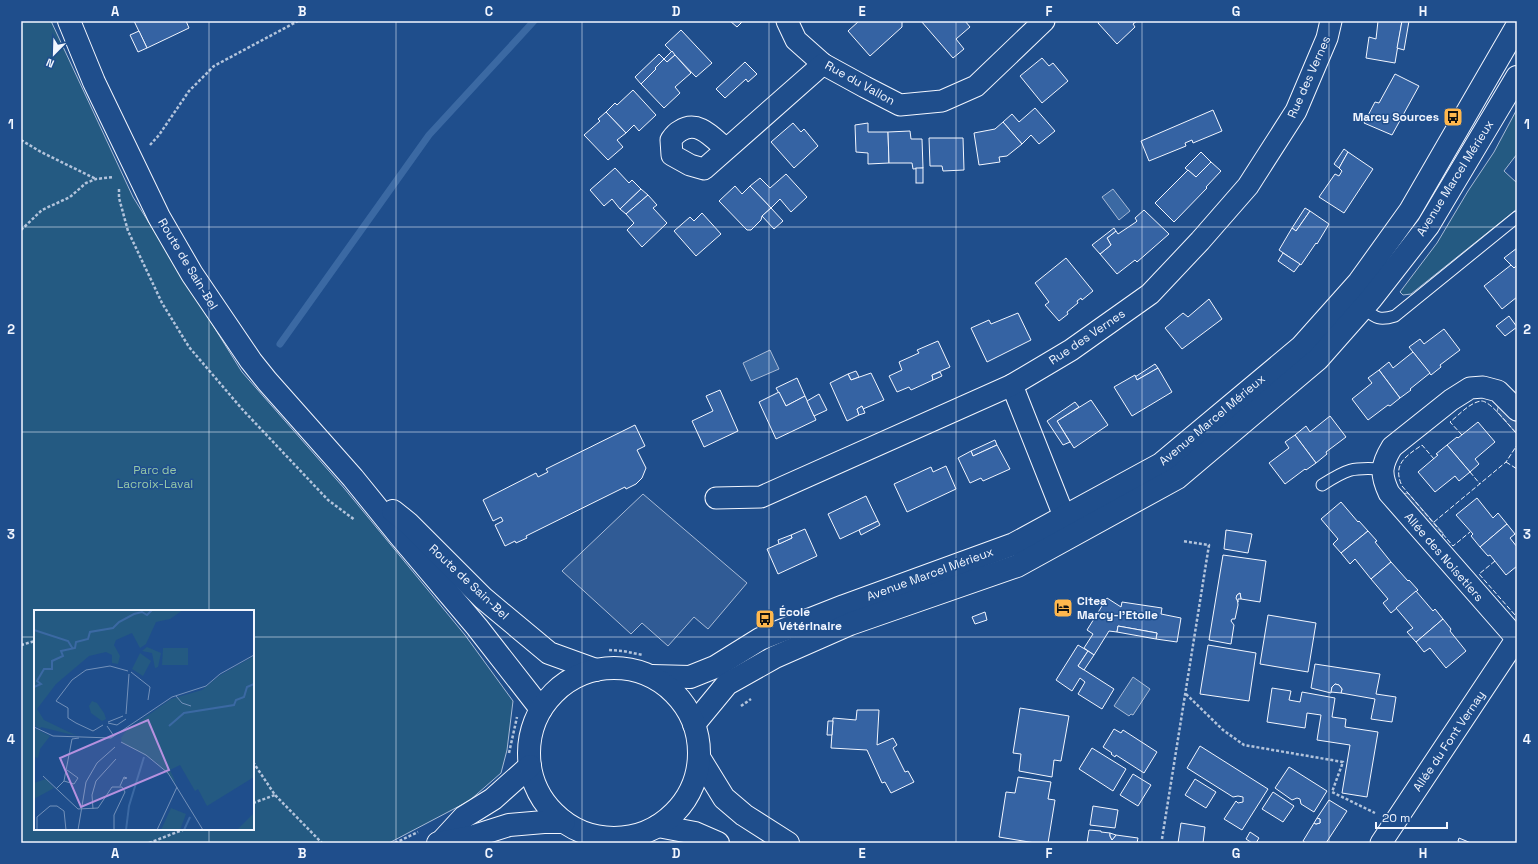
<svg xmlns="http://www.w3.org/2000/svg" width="1538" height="864" font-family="'Space Grotesk',sans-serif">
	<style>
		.green { fill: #245a82; stroke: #a8bbd7; fill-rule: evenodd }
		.parking { fill: #305b95; stroke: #a8bbd7 }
		.water { fill: #3b69a3; stroke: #a8bbd7 }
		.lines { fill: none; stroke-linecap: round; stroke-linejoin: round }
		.stream { stroke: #3b69a3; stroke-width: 7 }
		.building { fill: #3563a3; stroke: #f2f6ff }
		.lane-casing { stroke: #f2f6ff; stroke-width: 13 }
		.street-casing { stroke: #f2f6ff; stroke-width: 23 }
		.secondary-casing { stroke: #f2f6ff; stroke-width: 24 }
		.primary-casing { stroke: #f2f6ff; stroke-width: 24 }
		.path { stroke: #b3c4dc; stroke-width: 2.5; stroke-dasharray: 3 2; stroke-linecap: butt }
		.lane { stroke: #1f4e8c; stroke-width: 11 }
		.street { stroke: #1f4e8c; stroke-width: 21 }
		.secondary { stroke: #1f4e8c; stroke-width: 22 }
		.primary { stroke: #1f4e8c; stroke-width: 22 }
		.fence { stroke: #f2f6ff; stroke-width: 1; stroke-dasharray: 5 2; stroke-linecap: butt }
		.grid { fill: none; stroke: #f2f6ff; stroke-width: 1; stroke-opacity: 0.55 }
		.labels { text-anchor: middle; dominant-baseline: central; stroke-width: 3; stroke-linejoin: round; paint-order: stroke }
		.street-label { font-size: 12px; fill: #f2f6ff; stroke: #1f4e8c }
		.poi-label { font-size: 12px; font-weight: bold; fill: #f2f6ff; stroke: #1f4e8c; text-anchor: start }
		.park-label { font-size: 12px; fill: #97c8a6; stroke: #1f4e8c }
		.inset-river { fill: none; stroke: #3b69a3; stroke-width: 2 }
		.inset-road { fill: none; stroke: #7391ba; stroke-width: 1 }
		.view { fill: #b691df; fill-opacity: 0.15; stroke: #b691df; stroke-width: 2 }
		.inset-edge { fill: none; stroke: #f2f6ff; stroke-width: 2 }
		.neatline { fill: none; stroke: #f2f6ff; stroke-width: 1.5 }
		.grid-label { font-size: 13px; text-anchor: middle; font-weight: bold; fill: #f2f6ff }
	</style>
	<rect width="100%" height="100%" fill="#1f4e8c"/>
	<g class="green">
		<path d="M 21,21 L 51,21 L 133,197 L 242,372 L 344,488 L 465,635 L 513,701 L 507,750 L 501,773 L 469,801 L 389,843 L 21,843 ZM 35,611 L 253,611 L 253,829 L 35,829 Z"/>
		<polygon points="1517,109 1517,154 1504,171 1517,183 1517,209 1411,294 1403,295 1400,292 1437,243 1468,191 1494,152"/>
	</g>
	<g class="parking">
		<polygon points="1499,403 1517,423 1517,434 1497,412"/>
		<polygon points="1408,493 1443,533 1441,542 1400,494"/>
		<polygon points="643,494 747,583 708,629 694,617 668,646 642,623 631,634 562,571"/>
	</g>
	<g class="water">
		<polygon points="1113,189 1130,211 1119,220 1102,197"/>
		<polygon points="770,350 779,369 751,381 743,363"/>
		<polygon points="1133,677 1150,689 1133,715 1131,714 1129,716 1114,706"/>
	</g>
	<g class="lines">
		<polyline class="stream" points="280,344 429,135 534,21"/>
	</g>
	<g class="building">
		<polygon points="134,21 186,21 189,28 147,48"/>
		<polygon points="730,21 743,21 737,27"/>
		<polygon points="859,21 902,21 902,27 870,56 848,31"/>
		<polygon points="921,21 965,21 970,27 956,39 964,49 953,58"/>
		<polygon points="1099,21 1137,21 1133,24 1135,27 1117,44 1098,23"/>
		<polygon points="1378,21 1402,21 1395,63 1366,58 1369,37 1376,39"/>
		<polygon points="1402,21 1409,21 1404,50 1397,48"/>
		<polygon points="681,30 712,63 696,77 665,45"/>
		<polygon points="139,31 147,48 138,52 130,35"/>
		<polygon points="672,51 675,55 667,62 664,59"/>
		<polygon points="659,54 664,59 655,68 656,69 641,84 635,77"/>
		<polygon points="675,55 691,73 675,87 680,93 664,108 641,84 656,69 655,68 664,59 667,62"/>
		<polygon points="1042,58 1049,66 1053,63 1068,81 1042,103 1020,76"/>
		<polygon points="745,62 757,74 748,82 746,79 725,98 716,89"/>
		<polygon points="1395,74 1419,86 1392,135 1364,123 1375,102 1379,103"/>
		<polygon points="633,90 656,115 639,131 634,125 626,133 606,112 615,103 617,105"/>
		<polygon points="1035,108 1055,131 1039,144 1031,135 1022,144 1003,122 1012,114 1019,122"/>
		<polygon points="1213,110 1222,131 1193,143 1192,140 1185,143 1186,146 1149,161 1141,141"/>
		<polygon points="606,112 626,133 617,140 623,147 608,160 584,135 600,121 598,119"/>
		<polygon points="1003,122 1022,144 1007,156 999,157 1000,162 979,165 974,133 995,129"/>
		<polygon points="793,123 801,132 804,129 818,146 794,168 771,142"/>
		<polygon points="868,123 868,132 888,132 889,163 868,164 868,153 856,152 855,125"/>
		<polygon points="910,131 911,139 922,139 923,168 913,169 912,163 889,163 888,132"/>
		<polygon points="929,138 963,138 964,170 943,171 942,166 930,166"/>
		<polygon points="1344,149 1348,152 1339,168 1334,164"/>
		<polygon points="1201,152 1211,162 1196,177 1185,168"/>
		<polygon points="1348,152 1373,169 1344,213 1319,197 1335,174 1339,176 1342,171 1339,168"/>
		<polygon points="1211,162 1221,171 1206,187 1207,188 1174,222 1155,203 1188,170 1196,177"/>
		<polygon points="615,168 629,183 632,180 641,189 620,209 612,199 604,206 590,190"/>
		<rect x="916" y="168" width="7" height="15"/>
		<polygon points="786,174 807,197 791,212 780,199 771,208 750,186 760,178 770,188"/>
		<polygon points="735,186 742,194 750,186 771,208 762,216 761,220 751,230 747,230 719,201"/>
		<polygon points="641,189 648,195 626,214 620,209"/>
		<polygon points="648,195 657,205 653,208 667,223 642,247 627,230 634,223 626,214"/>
		<polygon points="771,208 783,221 774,229 762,216"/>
		<polygon points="1305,208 1310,211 1296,231 1292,228"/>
		<polygon points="1144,210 1169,234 1137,262 1135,260 1117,274 1100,254 1111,245 1107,238 1116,231 1118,234 1136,222 1137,221 1135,218"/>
		<polygon points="1310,211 1329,224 1317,244 1316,243 1301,265 1279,250 1292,228 1296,231"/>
		<polygon points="702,213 721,234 696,256 674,231 690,217 694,221"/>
		<polygon points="1114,228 1116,231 1107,238 1111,245 1100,254 1092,245"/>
		<polygon points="1517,248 1517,265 1514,268 1504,258"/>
		<polygon points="1283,253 1300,264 1294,272 1278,261"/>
		<polygon points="1066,258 1093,291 1082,300 1081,298 1077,301 1078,303 1067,312 1068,314 1059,321 1045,305 1049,302 1035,283"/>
		<polygon points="1511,265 1514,268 1517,265 1517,297 1502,309 1484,286"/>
		<polygon points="1209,299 1222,319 1182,349 1165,328 1183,313 1188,317"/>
		<polygon points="1018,313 1031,340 987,362 971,328 989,320 991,324"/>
		<polygon points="1509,316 1517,327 1505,336 1496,326"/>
		<polygon points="1444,329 1460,350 1440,365 1441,367 1431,375 1409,347 1420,339 1424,344"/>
		<polygon points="938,341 950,367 932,375 933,380 911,390 909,387 897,392 889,376 902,370 899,362 919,353 917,350"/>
		<polygon points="1413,352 1430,373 1410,389 1411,390 1400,398 1379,370 1389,362 1393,368"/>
		<polygon points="1155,364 1158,368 1137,380 1135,377"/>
		<polygon points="1158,368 1172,392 1132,416 1114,387 1135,375 1137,380"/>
		<polygon points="1379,370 1400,398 1390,406 1388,405 1368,420 1352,399 1372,383 1368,378"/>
		<polygon points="856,371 859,377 851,380 848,374"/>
		<polygon points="940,372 942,376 933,380 932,375"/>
		<polygon points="871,373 884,400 863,409 862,406 857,409 859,415 847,421 830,383 848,374 851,380"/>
		<polygon points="797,378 805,396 786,406 776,388"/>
		<polygon points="720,390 738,431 704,447 692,421 713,411 706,396"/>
		<polygon points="779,392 786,406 805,396 816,420 776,439 759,402"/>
		<polygon points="819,394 827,410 814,416 807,401"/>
		<polygon points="1091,400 1108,425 1074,448 1057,421"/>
		<polygon points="1075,402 1079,407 1057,421 1070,442 1063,445 1047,421"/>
		<polygon points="862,406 865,413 859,415 857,409"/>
		<polygon points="1330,416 1346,437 1326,452 1327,454 1316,463 1295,435 1306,426 1310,432"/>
		<polygon points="1478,422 1495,442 1475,459 1479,464 1470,472 1447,445 1457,437 1458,438"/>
		<polygon points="635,425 645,446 637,450 646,468 642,478 636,484 626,489 625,487 526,536 527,538 516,543 515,541 505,546 495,525 503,521 501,517 493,521 483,500 536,473 538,477 548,472 546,469"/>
		<polygon points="1295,435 1316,463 1306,470 1305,469 1285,484 1269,463 1289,448 1285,442"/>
		<polygon points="995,440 997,445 973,456 971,451"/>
		<polygon points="997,445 1010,469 983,481 981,478 970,483 958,458 971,451 973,456"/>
		<polygon points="1447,445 1470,472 1459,481 1455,476 1435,492 1418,472 1438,455 1436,454"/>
		<polygon points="946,466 956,489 907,512 894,484 931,467 933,472"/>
		<polygon points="866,496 878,521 840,539 828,514"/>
		<polygon points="1477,498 1493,518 1498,513 1507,524 1480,547 1471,536 1473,534 1456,515"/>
		<polygon points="1341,502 1358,522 1359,521 1368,531 1341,553 1333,544 1338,539 1321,519"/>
		<polygon points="878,521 880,525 861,535 859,530"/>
		<polygon points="1507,524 1515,534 1510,538 1517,547 1517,566 1506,575 1490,555 1488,556 1480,547"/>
		<polygon points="805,529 817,556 778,574 767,549 792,538 791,535"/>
		<polygon points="1226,530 1252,534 1248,553 1224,549"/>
		<polygon points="1368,531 1377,541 1375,542 1391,562 1371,579 1355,559 1350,564 1341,553"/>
		<polygon points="791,535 792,538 779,544 778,540"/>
		<polygon points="1223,555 1266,561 1260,602 1241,599 1240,593 1237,595 1238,605 1235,619 1232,619 1231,621 1234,625 1231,644 1209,640"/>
		<polygon points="1391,562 1408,581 1409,580 1418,590 1391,613 1383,603 1388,599 1371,579"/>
		<polygon points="1416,591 1433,611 1435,609 1443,619 1416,642 1407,632 1413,628 1396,608"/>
		<polygon points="1240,593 1241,599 1238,599 1238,602 1236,598 1237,595"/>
		<polygon points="1107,598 1121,607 1122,602 1162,608 1161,614 1181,618 1177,642 1156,639 1157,633 1118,626 1117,632 1109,631 1094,655 1084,648 1093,634 1087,630"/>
		<polygon points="985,612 987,620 975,624 972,617"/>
		<polygon points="1268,615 1316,623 1308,672 1260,664"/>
		<polygon points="1443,619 1451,629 1450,631 1466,651 1446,668 1430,648 1424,652 1416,642"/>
		<polygon points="1118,626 1157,633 1156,639 1117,632"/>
		<polygon points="1078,645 1088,651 1078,666 1114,689 1102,709 1078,694 1085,682 1080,678 1072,691 1056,680"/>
		<polygon points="1208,645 1256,653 1249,701 1200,694"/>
		<polygon points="1088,651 1094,655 1084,670 1078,666"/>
		<polygon points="1315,664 1380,674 1376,694 1396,697 1392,722 1371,719 1375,699 1341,693 1342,689 1339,685 1335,684 1332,687 1331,693 1311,688"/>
		<polygon points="1335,684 1339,685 1342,689 1341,693 1331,692 1332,687"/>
		<polygon points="1272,688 1291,691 1289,700 1300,702 1302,692 1335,698 1332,717 1346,719 1345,727 1378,732 1367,797 1342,793 1350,745 1317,740 1321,715 1307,713 1305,728 1267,722"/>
		<polygon points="1020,708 1069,716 1061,761 1054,760 1052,777 1019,771 1021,754 1013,753"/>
		<polygon points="857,710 879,710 877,745 893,738 897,745 893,748 905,772 908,771 914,782 891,793 885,782 882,783 867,750 831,748 833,718 856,720"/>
		<polygon points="828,721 833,721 832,735 827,735"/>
		<polygon points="1114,729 1121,733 1123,730 1157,752 1144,773 1116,755 1115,757 1111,754 1112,753 1103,747"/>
		<polygon points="1200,746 1268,789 1242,830 1224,819 1236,801 1238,803 1243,802 1243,797 1238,796 1233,797 1187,768"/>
		<polygon points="1092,748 1126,769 1113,791 1079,769"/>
		<polygon points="1289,767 1327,791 1314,812 1301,804 1300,799 1297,798 1292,800 1275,788"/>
		<polygon points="1133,774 1151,785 1138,806 1120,795"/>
		<polygon points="1018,777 1051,782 1048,799 1055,800 1048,843 1035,843 999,837 1006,792 1015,793"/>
		<polygon points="1195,779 1216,792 1206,808 1185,795"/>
		<polygon points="1273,792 1294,806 1283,822 1262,809"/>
		<polygon points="1329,800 1347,811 1326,843 1306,843 1303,841 1314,823 1316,824 1320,823 1320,819 1317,818"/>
		<polygon points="1093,806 1118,810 1115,828 1090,825"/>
		<polygon points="1317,818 1320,819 1320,823 1316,824 1314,823"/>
		<polygon points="1181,823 1205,827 1203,843 1178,843"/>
		<polygon points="1089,830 1101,831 1101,832 1110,833 1110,836 1112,840 1116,835 1138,838 1137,843 1087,843"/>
		<polygon points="1250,832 1259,838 1256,843 1252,843 1246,839"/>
		<polygon points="1110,833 1116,835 1112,840 1110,836"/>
		<polygon points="1459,838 1471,843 1461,843 1458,841"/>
	</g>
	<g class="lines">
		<g class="lane-casing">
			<g id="lane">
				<path d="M 1363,308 C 1376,318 1379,321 1395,316 L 1517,217"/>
				<path d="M 1322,485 C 1347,469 1352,467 1382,469"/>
				<polyline points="602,837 602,843"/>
			</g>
		</g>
		<g class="street-casing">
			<g id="street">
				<polyline points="787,21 796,40 823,64 865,87 900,105 942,101 976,86 1044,21"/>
				<path d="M 726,149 C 713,138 698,119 680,131 C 676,133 673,137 671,140 L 672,155 L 690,165 L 704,169 L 823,64"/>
				<polyline points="1012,385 1060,506 1065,516"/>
				<polyline points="716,498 761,497 1012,385 1071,350 1150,294 1200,241 1248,186 1296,111 1327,38 1331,21"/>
				<path d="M 1517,639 L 1389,493 C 1380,474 1381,465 1392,447 L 1451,400 L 1470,388 L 1483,387 L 1498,391 L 1517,410"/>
				<polyline points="1381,843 1517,638"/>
			</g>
		</g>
		<g class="secondary-casing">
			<g id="secondary">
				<polyline points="652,676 690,677 715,667 760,639 844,606 1014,544 1161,464 1301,347 1359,282 1410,211 1517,26"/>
				<polyline points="694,724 727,684 775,657 850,624 1017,566 1177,478 1318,359 1371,299 1428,226 1517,77"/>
				<polyline points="700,759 724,798 744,815 788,843"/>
				<polyline points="658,826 695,833 718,843"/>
			</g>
		</g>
		<g class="primary-casing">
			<g id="primary">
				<polyline points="69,21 94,82 159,217 192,274 251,361 267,381 353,478 400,536 477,627 541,709"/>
				<polyline points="393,511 408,523 483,598 549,653 596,670"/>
				<circle cx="614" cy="753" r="85"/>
				<polyline points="441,842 464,817 493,799 530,766"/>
				<polyline points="438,843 471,837 509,825 544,822 564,822"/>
			</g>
		</g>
		<g class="path">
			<polyline points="21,140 41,152 96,179"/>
			<polyline points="150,145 159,135 189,91 214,66 298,21"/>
			<polyline points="119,189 119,198 128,231 162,303 189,347 242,409 328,500 355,520"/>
			<polyline points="21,230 42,210 70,197 86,183 96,179 114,177"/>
			<polyline points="21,645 35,641"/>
			<polyline points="609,650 623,651 643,655"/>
			<polyline points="1186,694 1223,730 1244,745 1343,762 1332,792 1375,813"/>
			<polyline points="741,706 751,699"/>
			<polyline points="509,753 517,717"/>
			<polyline points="253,762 275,795 322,843"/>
			<polyline points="253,803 275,795"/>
			<polyline points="1162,839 1209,545 1182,541"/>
			<polyline points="149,843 185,829"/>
			<polyline points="395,843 418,832"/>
		</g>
		<use href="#lane" class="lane"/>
		<use href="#street" class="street"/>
		<use href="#secondary" class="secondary"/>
		<use href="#primary" class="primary"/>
		<g class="fence">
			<path d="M 1462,435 L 1450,422 C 1459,415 1469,403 1481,401 C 1490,400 1510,427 1517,434"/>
			<path d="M 1434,459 L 1422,445 C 1406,456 1392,464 1402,486 L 1453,546 L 1470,532"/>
			<polyline points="1506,462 1517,469"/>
			<polyline points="1470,472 1480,484"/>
			<polyline points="1434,522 1506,462 1517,445"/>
			<polyline points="1495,561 1479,574 1515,615 1517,612"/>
		</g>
	</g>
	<path class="grid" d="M 209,21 L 209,611M 396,21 L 396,843M 582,21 L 582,843M 769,21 L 769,843M 956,21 L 956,843M 1142,21 L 1142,843M 1329,21 L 1329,843M 21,227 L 1517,227M 21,432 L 1517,432M 21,637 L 35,637M 253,637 L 1517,637M 209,829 L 209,843"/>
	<defs>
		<g id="bus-square" transform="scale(1)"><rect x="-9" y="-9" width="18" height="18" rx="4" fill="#ffb74d" stroke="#1f4e8c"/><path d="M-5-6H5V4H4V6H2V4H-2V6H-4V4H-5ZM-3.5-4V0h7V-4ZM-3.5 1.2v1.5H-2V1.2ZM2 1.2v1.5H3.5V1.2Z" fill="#111"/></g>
		<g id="hotel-square" transform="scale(1)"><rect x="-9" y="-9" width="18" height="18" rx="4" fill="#ffb74d" stroke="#1f4e8c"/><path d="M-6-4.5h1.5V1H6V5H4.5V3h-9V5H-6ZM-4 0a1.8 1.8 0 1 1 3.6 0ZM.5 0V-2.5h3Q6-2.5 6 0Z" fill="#111"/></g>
	</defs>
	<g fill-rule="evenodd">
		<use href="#bus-square" x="1453" y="117"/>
		<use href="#hotel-square" x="1063" y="608"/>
		<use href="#bus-square" x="765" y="619"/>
	</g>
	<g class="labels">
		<g class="street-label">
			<text transform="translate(1309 77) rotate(-66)">Rue des Vernes</text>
			<text transform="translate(860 83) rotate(29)">Rue du Vallon</text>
			<text transform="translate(1455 178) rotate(-58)">Avenue Marcel Mérieux</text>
			<text transform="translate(188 264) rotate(59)">Route de Sain-Bel</text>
			<text transform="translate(1087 337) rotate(-34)">Rue des Vernes</text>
			<text transform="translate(1212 420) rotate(-40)">Avenue Marcel Mérieux</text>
			<text transform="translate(1444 557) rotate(49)">Allée des Noisetiers</text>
			<text transform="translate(930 574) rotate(-20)">Avenue Marcel Mérieux</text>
			<text transform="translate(469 582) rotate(43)">Route de Sain-Bel</text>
			<text transform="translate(1449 741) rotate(-56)">Allée du Font Vernay</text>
		</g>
		<g class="poi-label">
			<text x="1439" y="117" text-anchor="end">Marcy Sources</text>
			<text x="1077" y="601">Citea<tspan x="1077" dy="14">Marcy-l'Etoile</tspan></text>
			<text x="779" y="612">École<tspan x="779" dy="14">Vétérinaire</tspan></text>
		</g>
		<g class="park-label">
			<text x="155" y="470">Parc de<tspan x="155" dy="14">Lacroix-Laval</tspan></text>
		</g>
	</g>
	<g transform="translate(34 610)">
		<rect width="220" height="220" fill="#1f4e8c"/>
		<path d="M 0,0 L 149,0 L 136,9 L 122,12 L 112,34 L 106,38 L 98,23 L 82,30 L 80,35 L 86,46 L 84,54 L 78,53 L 78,45 L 72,42 L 55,46 L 22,74 L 3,99 L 10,110 L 43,126 L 7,117 L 6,119 L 0,115 ZM 113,37 L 127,43 L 124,57 L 121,58 L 118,43 L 108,41 ZM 129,38 L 154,38 L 154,55 L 128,55 ZM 106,43 L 117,51 L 109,66 L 98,59 ZM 220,46 L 220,167 L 173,196 L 164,179 L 161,181 L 146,155 L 136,160 L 142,173 L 122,152 L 88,132 L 87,128 L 92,121 L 137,89 L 168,80 L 185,66 ZM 58,91 L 63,93 L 70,103 L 72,109 L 68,111 L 57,103 L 55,96 ZM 0,118 L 16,126 L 6,139 L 4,148 L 0,147 ZM 12,169 L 20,178 L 0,189 L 0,173 ZM 137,198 L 152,204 L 146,220 L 127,220 ZM 220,203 L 220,220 L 203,220 Z" fill="#245a82"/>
		<path class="inset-river" d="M 0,20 L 34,31 L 39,39M 0,77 L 7,74 L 3,71 L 10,59 L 18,59 L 18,51 L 29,46 L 27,41 L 41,38 L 42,32 L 54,29 L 56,22 L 79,18 L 85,12 L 100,4 L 108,2 L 113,5 L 118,0M 135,116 L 150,103 L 200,95 L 202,90 L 210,87 L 213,77 L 220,74M 92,220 L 95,196 L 110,147M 150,220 L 156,207"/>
		<path class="inset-road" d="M 97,62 L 116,77 L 114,90M 142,86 L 148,93 L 157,96M 92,104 L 95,64M 74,112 L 89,106M 74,113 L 83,115 L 92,109M 69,115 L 59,121 L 42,113 L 34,108 L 34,98 L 22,91 L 38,70 L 52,60 L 76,56 L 94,61M 73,116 L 80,126M 0,117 L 19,126 L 77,128 L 138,87 L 172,76 L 186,64 L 220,45M 87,132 L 112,145 L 134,163 L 169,220M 9,166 L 44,199 L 64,198 L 78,177 L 88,177 L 91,182 L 80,205 L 80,220M 30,171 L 40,174 L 44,168 L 33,160M 86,176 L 90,167 L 93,168 L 90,169M 22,179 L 30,171 L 38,129 L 45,128M 59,199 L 58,185 L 62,171 L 82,149M 3,207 L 16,196 L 23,196 L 30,201 L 32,220M 3,220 L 3,207M 44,220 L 52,172 L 63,153 L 81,137M 123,220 L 143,177"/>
		<path class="view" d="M 114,110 L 135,160 L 47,197 L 26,148 Z"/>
		<rect width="220" height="220" class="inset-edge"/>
	</g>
	<rect width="1538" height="864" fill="none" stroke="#1f4e8c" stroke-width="44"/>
	<g transform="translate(54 54) rotate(203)" stroke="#1f4e8c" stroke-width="3" paint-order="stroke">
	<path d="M0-3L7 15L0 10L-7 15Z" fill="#f2f6ff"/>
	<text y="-6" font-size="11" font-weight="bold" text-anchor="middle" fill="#f2f6ff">N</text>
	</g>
	<path d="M1376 822v6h71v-6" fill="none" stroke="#f2f6ff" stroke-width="2"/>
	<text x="1382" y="822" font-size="12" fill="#f2f6ff" stroke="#1f4e8c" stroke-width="3" paint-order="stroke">20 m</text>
	<rect x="22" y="22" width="1494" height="820" class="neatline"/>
	<g class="grid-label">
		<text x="115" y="16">A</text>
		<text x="302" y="16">B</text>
		<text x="489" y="16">C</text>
		<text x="676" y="16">D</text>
		<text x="862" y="16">E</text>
		<text x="1049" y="16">F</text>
		<text x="1236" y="16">G</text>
		<text x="1423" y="16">H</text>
		<text x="11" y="129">1</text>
		<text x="1527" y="129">1</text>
		<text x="11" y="334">2</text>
		<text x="1527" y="334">2</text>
		<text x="11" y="539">3</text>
		<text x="1527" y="539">3</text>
		<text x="11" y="744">4</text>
		<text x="1527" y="744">4</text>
		<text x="115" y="858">A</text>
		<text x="302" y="858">B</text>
		<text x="489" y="858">C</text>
		<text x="676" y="858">D</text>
		<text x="862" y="858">E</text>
		<text x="1049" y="858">F</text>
		<text x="1236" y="858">G</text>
		<text x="1423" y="858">H</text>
	</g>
</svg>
